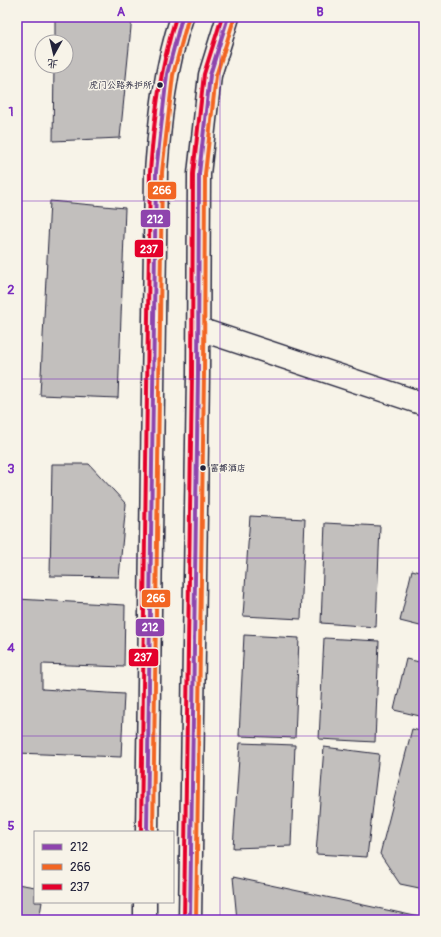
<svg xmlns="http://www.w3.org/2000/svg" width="441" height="937" font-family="Pangolin,'LXGW WenKai TC',sans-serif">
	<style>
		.building { fill: #c2bfbd; stroke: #22223b }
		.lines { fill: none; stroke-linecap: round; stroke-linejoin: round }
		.tertiary-casing { stroke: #22223b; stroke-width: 25 }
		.secondary-casing { stroke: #22223b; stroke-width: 25 }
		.tertiary { stroke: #f7f3e8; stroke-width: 22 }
		.secondary { stroke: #f7f3e8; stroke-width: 22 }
		.bus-1-casing { stroke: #f7f3e8; stroke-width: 7 }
		.bus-2-casing { stroke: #f7f3e8; stroke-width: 7 }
		.bus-3-casing { stroke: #f7f3e8; stroke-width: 7 }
		.bus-1 { stroke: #8e44ad; stroke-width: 4 }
		.bus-2 { stroke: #f26522; stroke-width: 4 }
		.bus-3 { stroke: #e4002b; stroke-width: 4 }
		.grid { fill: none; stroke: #7b2cbf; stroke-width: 1; stroke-opacity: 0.55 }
		.bus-dot { fill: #22223b; stroke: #f7f3e8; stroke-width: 1.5 }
		.labels { text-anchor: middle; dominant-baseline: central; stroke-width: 3; stroke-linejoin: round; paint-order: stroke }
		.bus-label { font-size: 9px; fill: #22223b; stroke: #f7f3e8; text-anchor: end }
		.line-badge { stroke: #f7f3e8; stroke-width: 1.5 }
		.badge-label { font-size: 11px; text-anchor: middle; font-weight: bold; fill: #fff }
		.neatline { fill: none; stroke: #7b2cbf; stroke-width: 1.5 }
		.grid-label { font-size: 13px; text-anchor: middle; font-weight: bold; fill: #7b2cbf }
	</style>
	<rect width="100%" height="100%" fill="#f7f3e8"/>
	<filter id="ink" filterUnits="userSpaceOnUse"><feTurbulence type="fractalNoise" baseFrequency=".025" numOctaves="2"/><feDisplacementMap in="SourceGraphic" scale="8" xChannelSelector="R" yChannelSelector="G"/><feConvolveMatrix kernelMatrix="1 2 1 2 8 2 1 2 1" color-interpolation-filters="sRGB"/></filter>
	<g filter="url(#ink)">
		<g class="building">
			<polygon points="55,17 132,17 120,138 53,141 54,66 66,66 66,42 55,42"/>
			<polygon points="50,201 125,208 118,398 40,395"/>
			<polygon points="52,464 89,464 126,504 119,577 50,576"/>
			<polygon points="250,516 305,519 301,619 243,616"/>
			<polygon points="325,523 380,526 376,627 321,623"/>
			<polygon points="412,570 424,573 424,627 400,621"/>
			<polygon points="17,599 125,605 124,667 42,664 42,689 124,694 121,757 17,753"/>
			<polygon points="244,635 299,638 295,738 239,736"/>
			<polygon points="324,638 379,641 375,742 319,739"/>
			<polygon points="406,659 424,663 424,717 394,710"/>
			<polygon points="412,729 424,732 424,889 400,884 380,854"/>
			<polygon points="240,743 295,745 291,846 233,848"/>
			<polygon points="324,747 379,754 367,857 316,854"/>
			<polygon points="233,877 424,918 424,920 237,920"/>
			<polygon points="17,884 35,887 35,902 42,902 39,920 17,920"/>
		</g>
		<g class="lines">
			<g class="tertiary-casing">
				<polyline id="tertiary" points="199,329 424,404"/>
			</g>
			<g class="secondary-casing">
				<g id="secondary">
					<path d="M 147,832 L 156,172 C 160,119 165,67 182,17"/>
					<polyline points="145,920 145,902"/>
					<polyline points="190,920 198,374 199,174 210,75 228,17"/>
				</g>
			</g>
			<use href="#tertiary" class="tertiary"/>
			<use href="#secondary" class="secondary"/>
			<g class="bus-1-casing">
				<g id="bus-1">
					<polyline points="147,832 156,172 167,74 182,17"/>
					<polyline points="190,920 198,374 199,174 210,75 228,17"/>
				</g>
			</g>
			<g class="bus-2-casing">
				<g id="bus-2">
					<polyline points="153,832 162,172 173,75 188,19"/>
					<polyline points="196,920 204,374 205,174 216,76 234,19"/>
				</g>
			</g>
			<g class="bus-3-casing">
				<g id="bus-3">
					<path d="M 141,832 L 150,172 C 154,119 160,68 176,17"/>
					<polyline points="184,920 192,374 193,174 204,74 222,17"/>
				</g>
			</g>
			<use href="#bus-1" class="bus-1"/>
			<use href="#bus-2" class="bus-2"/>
			<use href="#bus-3" class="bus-3"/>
		</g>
	</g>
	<path class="grid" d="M 220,17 L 220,920M 17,201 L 424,201M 17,379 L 424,379M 17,558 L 424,558M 17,736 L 424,736"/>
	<g class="bus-dot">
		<circle cx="160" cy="85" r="3.5"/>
		<circle cx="203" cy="468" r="3.5"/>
	</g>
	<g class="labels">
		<g class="bus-label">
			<text x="152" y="85">虎门公路养护所</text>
			<text x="210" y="468" text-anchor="start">富都酒店</text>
		</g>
	</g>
	<g class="line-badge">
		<rect x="147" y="181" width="30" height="19" rx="4" fill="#f26522"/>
		<rect x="140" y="209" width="31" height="19" rx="4" fill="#8e44ad"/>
		<rect x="134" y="239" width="30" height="19" rx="4" fill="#e4002b"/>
		<rect x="141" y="589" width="30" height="19" rx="4" fill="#f26522"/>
		<rect x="135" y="618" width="30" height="19" rx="4" fill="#8e44ad"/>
		<rect x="128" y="648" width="31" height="19" rx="4" fill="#e4002b"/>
	</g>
	<g class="badge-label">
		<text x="162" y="194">266</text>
		<text x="155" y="223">212</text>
		<text x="149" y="253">237</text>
		<text x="156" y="602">266</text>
		<text x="150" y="631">212</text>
		<text x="143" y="661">237</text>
	</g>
	<rect width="441" height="937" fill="none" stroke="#f7f3e8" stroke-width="44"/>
	<rect x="34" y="831" width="140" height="72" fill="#f7f3e8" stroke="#a29fa3"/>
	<rect x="42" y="844" width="20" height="6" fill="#8e44ad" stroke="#a29fa3"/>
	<text x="70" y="851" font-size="12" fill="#22223b">212</text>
	<rect x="42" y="864" width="20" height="6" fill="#f26522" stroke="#a29fa3"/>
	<text x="70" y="871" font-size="12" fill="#22223b">266</text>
	<rect x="42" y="884" width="20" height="6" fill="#e4002b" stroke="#a29fa3"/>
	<text x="70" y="891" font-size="12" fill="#22223b">237</text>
	<g transform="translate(54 54) rotate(188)"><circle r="19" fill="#f7f3e8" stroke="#a29fa3"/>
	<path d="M0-3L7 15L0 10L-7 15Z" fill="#22223b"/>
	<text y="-6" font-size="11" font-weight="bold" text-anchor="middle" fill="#22223b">北</text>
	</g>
	<rect x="22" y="22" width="397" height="893" class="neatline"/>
	<g class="grid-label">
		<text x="121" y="16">A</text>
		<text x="320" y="16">B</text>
		<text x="11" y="116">1</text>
		<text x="11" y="294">2</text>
		<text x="11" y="473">3</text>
		<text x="11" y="652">4</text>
		<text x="11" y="830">5</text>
	</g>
</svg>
